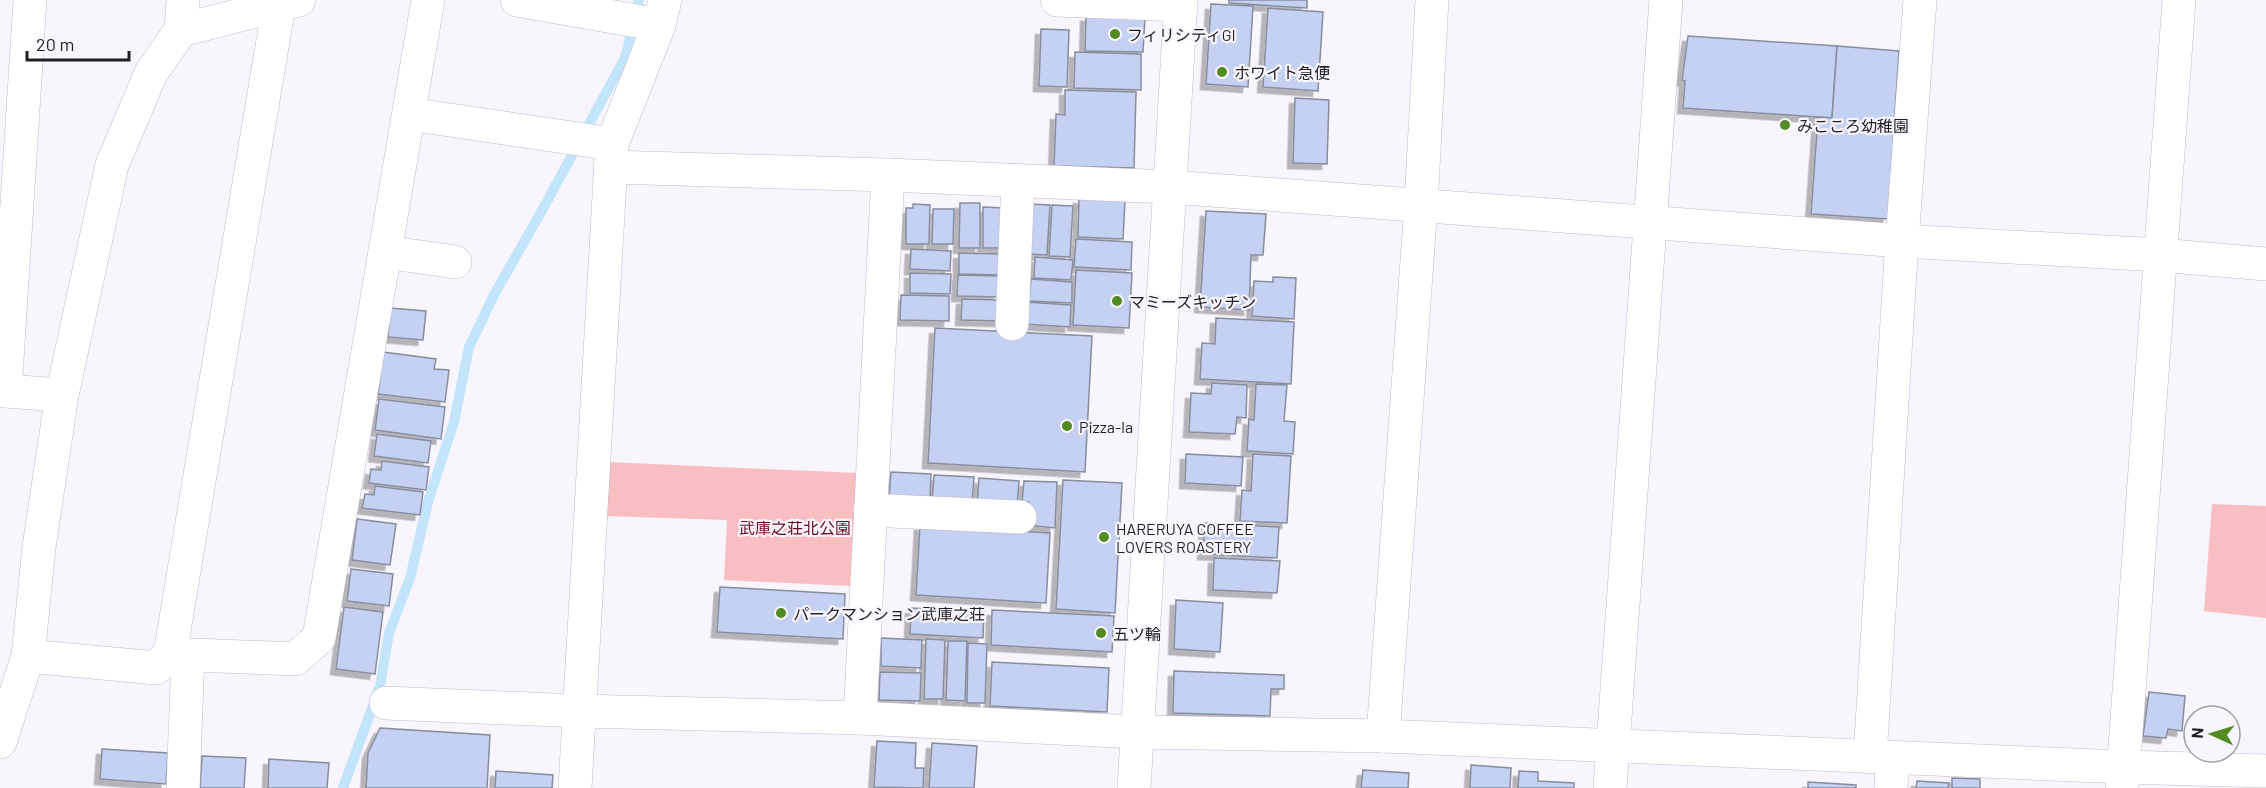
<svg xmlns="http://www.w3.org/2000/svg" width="2266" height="788" font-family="Barlow,'Noto Sans JP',sans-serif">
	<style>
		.green { fill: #f9bec2 }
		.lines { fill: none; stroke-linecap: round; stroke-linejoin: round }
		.stream { stroke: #c2e5fb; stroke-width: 10 }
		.building { fill: #c5d1f2; stroke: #888d9e; stroke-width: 1.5; filter: url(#shadow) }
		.minor-casing { stroke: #c0b9cb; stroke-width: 34 }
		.minor { stroke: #fff; stroke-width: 33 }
		.poi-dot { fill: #538a24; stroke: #f8f5fc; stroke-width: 2 }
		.labels { text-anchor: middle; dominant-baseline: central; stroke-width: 4.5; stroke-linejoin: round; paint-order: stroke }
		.poi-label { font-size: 16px; fill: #211e24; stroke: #f8f5fc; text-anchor: start }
		.park-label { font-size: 16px; fill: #650c23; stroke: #f8f5fc }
	</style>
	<defs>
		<filter id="shadow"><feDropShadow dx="-5.5" dy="5.5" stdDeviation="0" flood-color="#0004"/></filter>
	</defs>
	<rect width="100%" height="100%" fill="#f8f5fc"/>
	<g class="green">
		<polygon points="608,462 857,473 850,586 724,580 727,520 605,516"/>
		<polygon points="2212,504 2266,506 2266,618 2204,611"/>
	</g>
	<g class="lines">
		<polyline class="stream" points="343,788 380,686 389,633 410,578 428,502 454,422 469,347 495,293 540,214 625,58 639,0"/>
	</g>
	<g class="building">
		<polygon points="1229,0 1307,0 1307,8 1229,3"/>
		<polygon points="1211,4 1253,6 1248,87 1206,84"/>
		<polygon points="1268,8 1323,12 1318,91 1263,87"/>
		<polygon points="1086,16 1145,18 1143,52 1085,51"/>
		<polygon points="1041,29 1069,30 1067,87 1039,86"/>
		<polygon points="1688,36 1837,46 1832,118 1683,108 1685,81 1682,80"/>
		<polygon points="1837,46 1899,51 1888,219 1811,214 1818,117 1832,118"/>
		<polygon points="1075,52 1141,54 1141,90 1074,88"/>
		<polygon points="1065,90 1136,92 1134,168 1054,166 1056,114 1065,115"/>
		<polygon points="1295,98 1329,100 1327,164 1293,163"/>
		<polygon points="1079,198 1125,201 1123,239 1078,237"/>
		<polygon points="960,203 980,203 980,248 959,248"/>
		<polygon points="913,204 930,205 929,244 906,244 906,208 913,208"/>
		<polygon points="1028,204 1050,205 1047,255 1025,254"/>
		<polygon points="1052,205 1073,206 1070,257 1049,256"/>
		<polygon points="983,207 1004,208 1003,248 983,248"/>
		<polygon points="933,209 954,209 953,244 932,244"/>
		<polygon points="1206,211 1266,214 1263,255 1251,255 1249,310 1200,307"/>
		<polygon points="1076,239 1132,242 1131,270 1074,267"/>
		<polygon points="911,249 951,251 950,271 910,269"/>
		<polygon points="959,253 1000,254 999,275 959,274"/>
		<polygon points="1035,257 1073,260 1071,280 1034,278"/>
		<polygon points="1076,270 1132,273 1129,328 1073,325"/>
		<polygon points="910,273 951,274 950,294 910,293"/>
		<polygon points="958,275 999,276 998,297 957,296"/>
		<polygon points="1273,277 1296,278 1294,319 1252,316 1254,281 1273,282"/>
		<polygon points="1031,279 1072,282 1072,303 1029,301"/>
		<polygon points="901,295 949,296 949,321 900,320"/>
		<polygon points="962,299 1002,300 1001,321 961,320"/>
		<polygon points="1025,302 1071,305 1070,327 1024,324"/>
		<polygon points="390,308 426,311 423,340 388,337"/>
		<polygon points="1216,318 1294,322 1291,384 1200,379 1202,343 1215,344"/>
		<polygon points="935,328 1092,336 1085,472 928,463"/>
		<polygon points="383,352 436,359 434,369 449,370 445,402 378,394"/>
		<polygon points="1212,383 1247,385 1246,418 1237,417 1235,434 1189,432 1191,393 1211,394"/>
		<polygon points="1256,384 1287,385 1284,421 1295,422 1293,454 1247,451 1249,419 1254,420"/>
		<polygon points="379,399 445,407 441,439 375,430"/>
		<polygon points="377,434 431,441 428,463 374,456"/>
		<polygon points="1186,454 1243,457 1241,486 1185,483"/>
		<polygon points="1253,454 1291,456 1287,523 1240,521 1242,490 1251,491"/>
		<polygon points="382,461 429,467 426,490 369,483 371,469 381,470"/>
		<polygon points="891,472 931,474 930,501 889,498"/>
		<polygon points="934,475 974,477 972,504 932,501"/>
		<polygon points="979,478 1019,481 1017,507 977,504"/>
		<polygon points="1063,480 1122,483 1115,613 1056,609"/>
		<polygon points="1024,481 1057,482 1055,528 1027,525 1029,502 1022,502"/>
		<polygon points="375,486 423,492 420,515 362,508 365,494 374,495"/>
		<polygon points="357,519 396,524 390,565 352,560"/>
		<polygon points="1205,523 1279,527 1277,558 1203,554"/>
		<polygon points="920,525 1050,533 1046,603 916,595"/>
		<polygon points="1214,558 1280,561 1277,593 1213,590"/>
		<polygon points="351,569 393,574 389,606 347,601"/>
		<polygon points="720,587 845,594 843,639 717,632"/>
		<polygon points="1176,600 1223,603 1220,652 1174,649"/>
		<polygon points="344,607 383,612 375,674 336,669"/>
		<polygon points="911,608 984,612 983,638 910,634"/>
		<polygon points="992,610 1114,616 1112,652 991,645"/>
		<polygon points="881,638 922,640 921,668 881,666"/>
		<polygon points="926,639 945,640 943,699 924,699"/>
		<polygon points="948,641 967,641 965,701 946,700"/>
		<polygon points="968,643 987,644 985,703 967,703"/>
		<polygon points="992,662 1109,668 1107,712 990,706"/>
		<polygon points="1174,671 1284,675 1284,689 1271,689 1270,716 1173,713"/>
		<polygon points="880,672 921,673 920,701 879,700"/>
		<polygon points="2149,692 2185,696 2182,731 2168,729 2166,738 2143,736"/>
		<polygon points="380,728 490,735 487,788 366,788 368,753"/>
		<polygon points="877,741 916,743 915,768 924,768 923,788 874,787"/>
		<polygon points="932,743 977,746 974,788 929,788"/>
		<polygon points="102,749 168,753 166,784 100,779"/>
		<polygon points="202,756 246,758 244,788 200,788"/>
		<polygon points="269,759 329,763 327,788 268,788"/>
		<polygon points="1471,765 1511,768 1510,788 1470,788"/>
		<polygon points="1363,770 1409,773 1408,788 1361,788"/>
		<polygon points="496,771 553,775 552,788 495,788"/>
		<polygon points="1519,771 1538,772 1538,781 1574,783 1574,788 1518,788"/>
		<polygon points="1952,778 1980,779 1980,788 1952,788"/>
		<polygon points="1917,781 1949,783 1948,788 1916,788"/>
		<polygon points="1808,782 1856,785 1856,788 1808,788"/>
	</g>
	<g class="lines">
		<g class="minor-casing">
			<g id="minor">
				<polyline points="30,0 5,391 62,395"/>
				<polyline points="517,0 659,25"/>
				<polyline points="1057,0 1181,5"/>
				<polyline points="279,5 170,654 295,659 319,638 428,0"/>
				<polyline points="181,30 183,0"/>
				<polyline points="409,114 612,144"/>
				<polyline points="610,167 888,175 1170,187 1902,241 2160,255 2266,264"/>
				<polyline points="385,252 455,262"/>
				<polyline points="1012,324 1018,180"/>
				<polyline points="870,510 1020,517"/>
				<polyline points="28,656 156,668 170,654"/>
				<polyline points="386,703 579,711 860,718 1137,732 1383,736 2123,767 2266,771"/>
				<polyline points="860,718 888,175"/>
				<polyline points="1383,736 1421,205 1432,0"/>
				<polyline points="0,742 28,656 39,547 62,395 112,165 151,73 181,30 299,0"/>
				<polyline points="1870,757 1902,241 1920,0"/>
				<polyline points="183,788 188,655"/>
				<polyline points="575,788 612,144 659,25 665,0"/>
				<polyline points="1134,788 1181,0"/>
				<polyline points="1610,788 1666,0"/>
				<polyline points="1891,788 1892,758"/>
				<polyline points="2122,788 2179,0"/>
			</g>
		</g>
		<use href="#minor" class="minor"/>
	</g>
	<g class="poi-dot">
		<circle cx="1115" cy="34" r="6"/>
		<circle cx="1222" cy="72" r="6"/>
		<circle cx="1785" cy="125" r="6"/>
		<circle cx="1117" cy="301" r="6"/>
		<circle cx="1067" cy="426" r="6"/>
		<circle cx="1104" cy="537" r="6"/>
		<circle cx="781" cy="613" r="6"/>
		<circle cx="1101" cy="633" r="6"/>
	</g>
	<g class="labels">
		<g class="poi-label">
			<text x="1127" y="34">フィリシティGI</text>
			<text x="1234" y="72">ホワイト急便</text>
			<text x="1797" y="125">みこころ幼稚園</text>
			<text x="1129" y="301">マミーズキッチン</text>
			<text x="1079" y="426">Pizza-la</text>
			<text x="1116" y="528">HARERUYA COFFEE<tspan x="1116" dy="18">LOVERS ROASTERY</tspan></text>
			<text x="793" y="613">パークマンション武庫之荘</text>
			<text x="1113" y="633">五ツ輪</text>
		</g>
		<g class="park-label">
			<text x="795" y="527">武庫之荘北公園</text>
		</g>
	</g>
	<g transform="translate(2212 734) rotate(274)"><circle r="28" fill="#f8f5fc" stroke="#a29fa6" stroke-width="1.5"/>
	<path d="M0-4.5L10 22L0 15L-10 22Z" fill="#538a24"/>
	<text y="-9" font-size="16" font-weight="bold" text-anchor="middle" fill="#211e24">N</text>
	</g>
	<path d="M27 51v9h102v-9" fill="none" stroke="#211e24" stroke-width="3"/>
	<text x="36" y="51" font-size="18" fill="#211e24" stroke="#f8f5fc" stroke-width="4.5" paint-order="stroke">20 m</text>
</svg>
